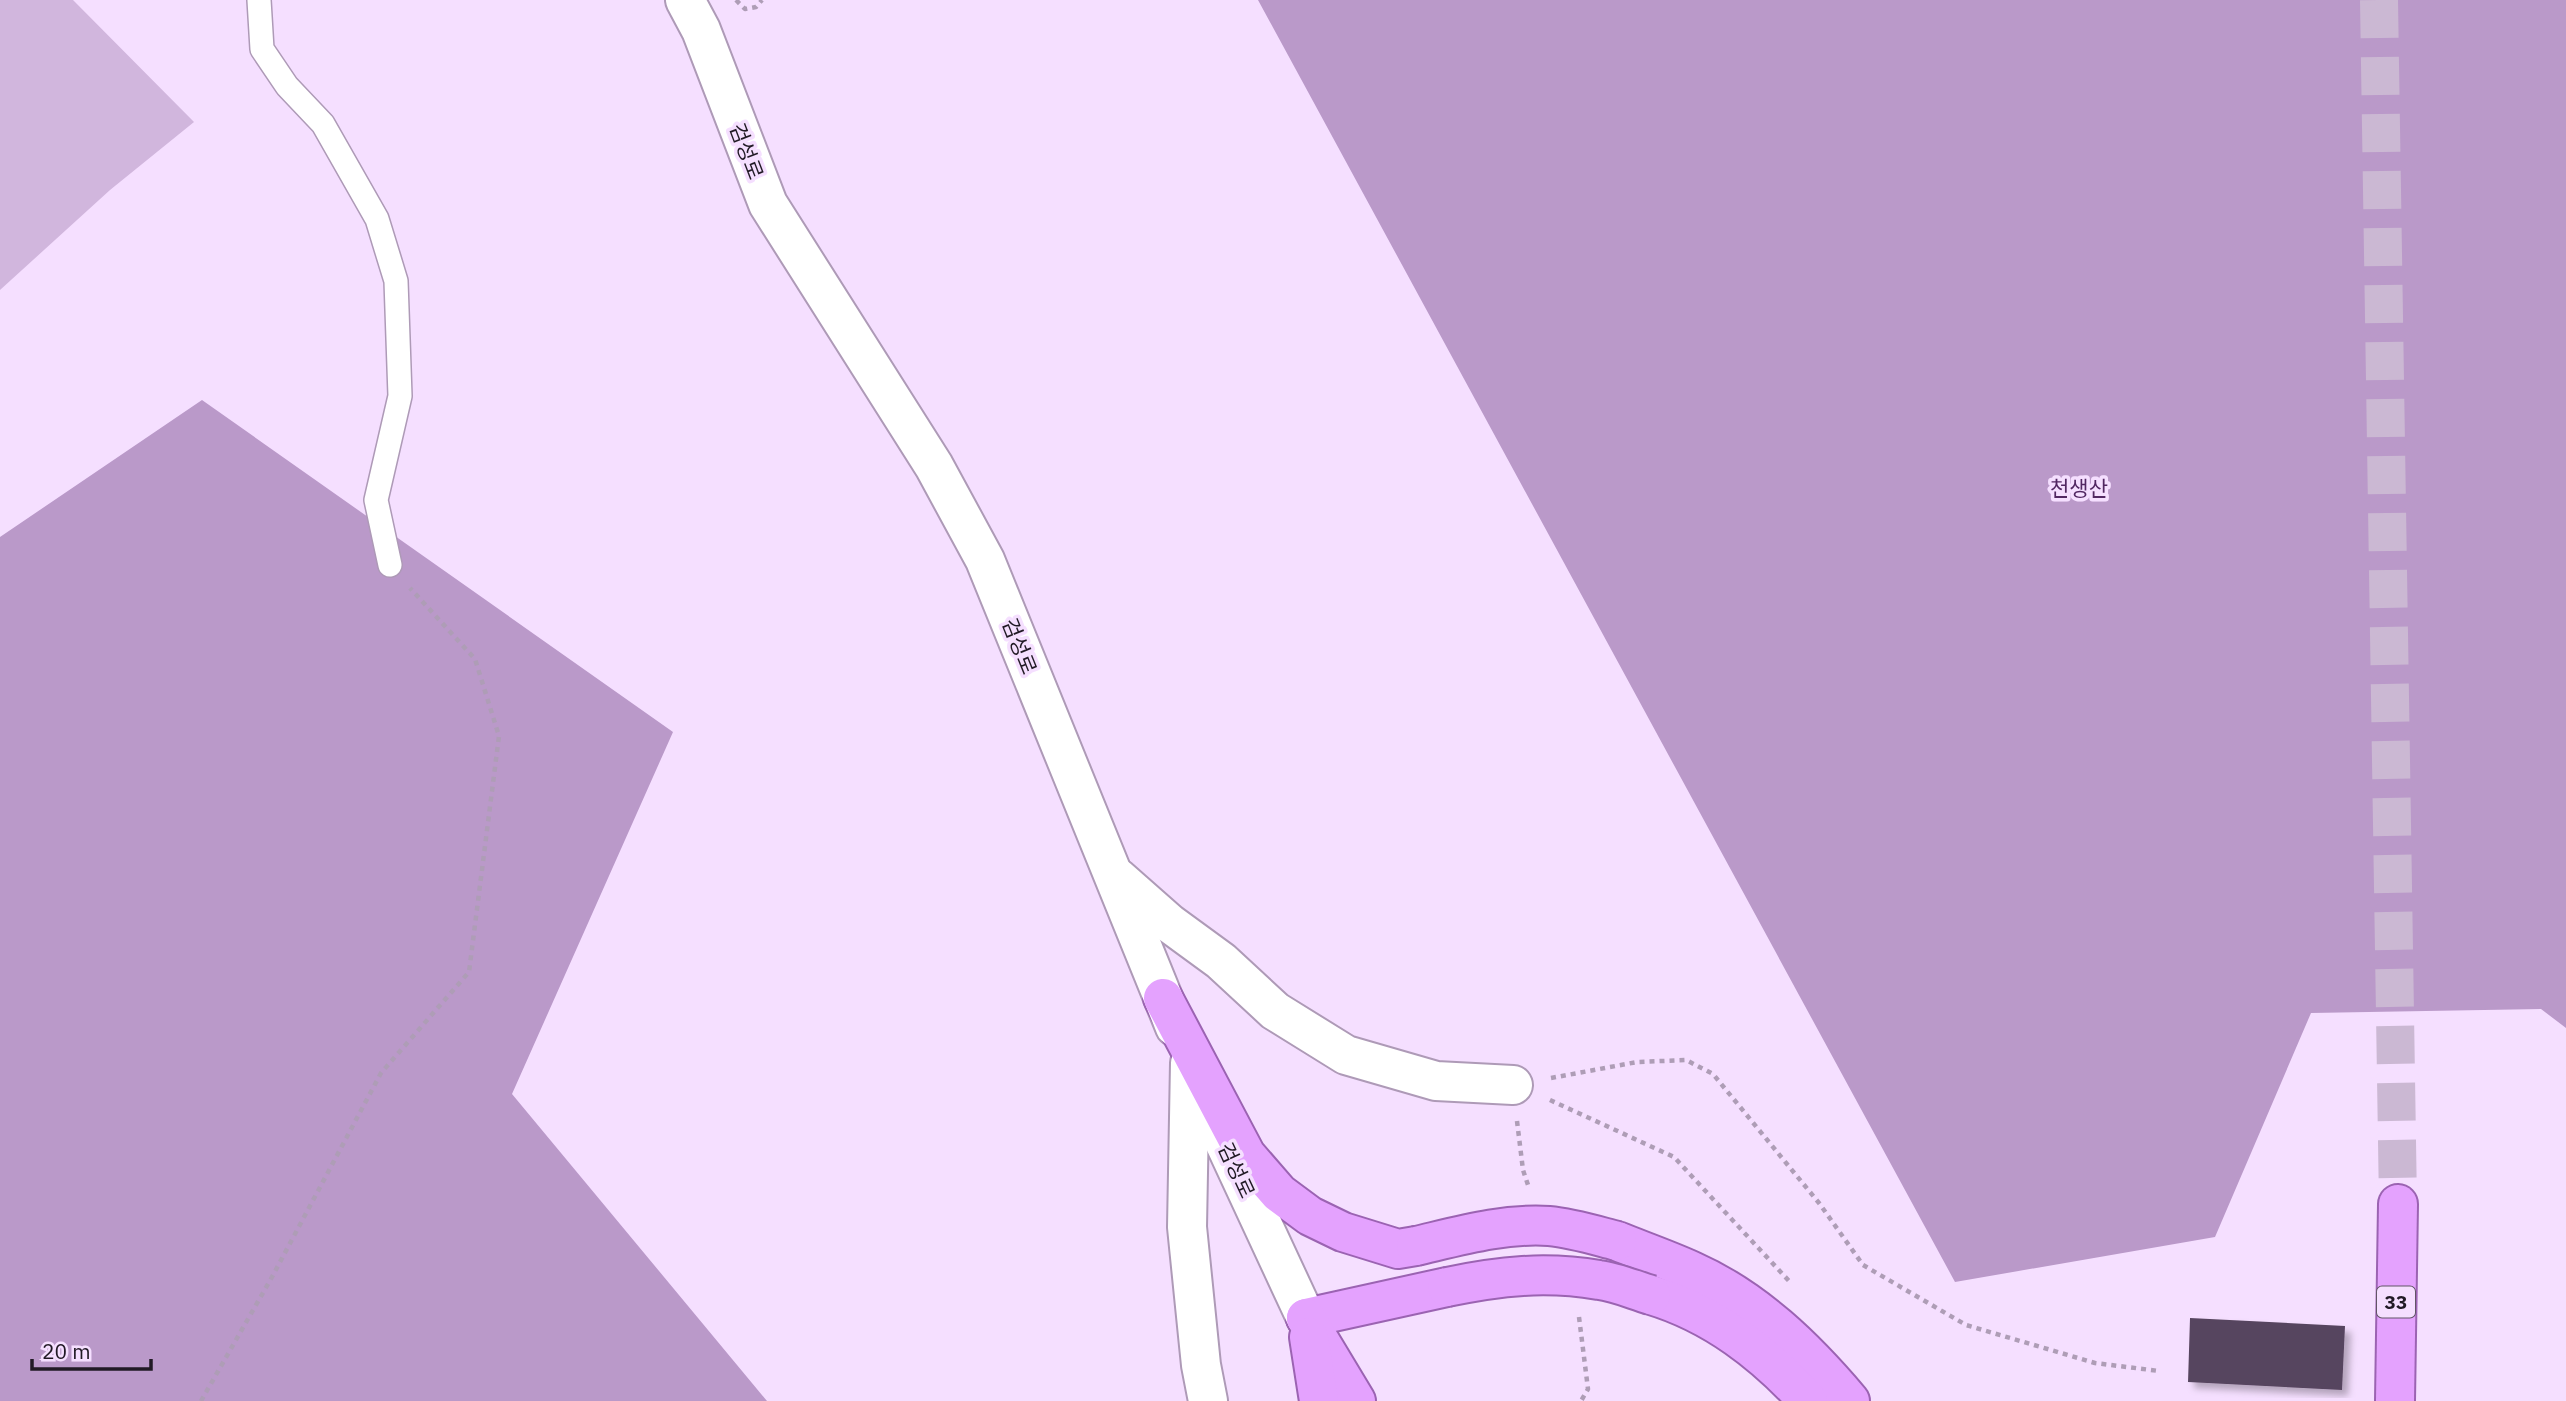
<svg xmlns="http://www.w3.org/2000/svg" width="2566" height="1401" font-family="'IBM Plex Sans','Noto Sans KR',sans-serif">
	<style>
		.green { fill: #d1b6dd }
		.forest { fill: #ba99c9 }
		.building { fill: #57455f; filter: url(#shadow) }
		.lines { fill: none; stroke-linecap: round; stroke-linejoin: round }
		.trunk-tunnel { stroke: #cbb8d3; stroke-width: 38; stroke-dasharray: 38 19; stroke-linecap: butt }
		.service-casing { stroke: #ae9ab7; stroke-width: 26 }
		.tertiary-casing { stroke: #ae9ab7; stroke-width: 42 }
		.trunk-casing { stroke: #9b63b2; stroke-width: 42 }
		.path { stroke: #ae9db6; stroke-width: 4.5; stroke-dasharray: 5 5; stroke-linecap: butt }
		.service { stroke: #fff; stroke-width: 23 }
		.tertiary { stroke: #fff; stroke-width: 38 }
		.trunk { stroke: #e4a2fe; stroke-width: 38 }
		.trunk-bridge-casing { stroke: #9b63b2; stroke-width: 42; stroke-linecap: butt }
		.trunk-bridge { stroke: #e4a2fe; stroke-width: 38 }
		.labels { text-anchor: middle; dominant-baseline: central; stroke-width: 7; stroke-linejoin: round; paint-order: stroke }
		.shield { fill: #f5dfff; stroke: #615566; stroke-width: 2 }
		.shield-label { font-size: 19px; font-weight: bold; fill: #211a25 }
		.street-label { font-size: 21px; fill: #211a25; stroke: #f5dfff }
		.park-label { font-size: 21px; fill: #522762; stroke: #f5dfff }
	</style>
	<defs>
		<filter id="shadow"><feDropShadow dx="6" dy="6" stdDeviation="3.5" flood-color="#0004"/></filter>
	</defs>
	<rect width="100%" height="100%" fill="#f5dfff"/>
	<polygon class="green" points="0,0 73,0 194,122 110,190 0,290"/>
	<g class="forest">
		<polygon points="1258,0 2566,0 2566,1028 2541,1009 2311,1013 2215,1237 1955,1282"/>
		<polygon points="202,400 673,732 512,1094 767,1401 0,1401 0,537"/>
	</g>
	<polygon class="building" points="2190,1318 2345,1326 2342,1390 2188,1382"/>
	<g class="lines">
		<polyline class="trunk-tunnel" points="2379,0 2398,1204"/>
		<g class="service-casing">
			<polyline id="service" points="259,0 262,49 287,86 323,124 377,219 396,281 400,396 376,500 390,565"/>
		</g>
		<g class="tertiary-casing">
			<g id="tertiary">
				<polyline points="685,0 701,30 768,204 934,466 985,560 1175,1027"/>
				<polyline points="1118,878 1169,923 1221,961 1275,1011 1346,1055 1436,1081 1513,1085"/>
				<polyline points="1190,1063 1187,1227 1201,1365 1208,1401"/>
				<polyline points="1219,1131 1306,1318"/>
			</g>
		</g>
		<g class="trunk-casing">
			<g id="trunk">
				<polyline points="1163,998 1246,1155 1279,1193 1310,1216 1343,1232 1398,1249 1416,1246"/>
				<path d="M 1617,1241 C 1642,1251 1668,1260 1692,1271 C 1755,1299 1806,1349 1850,1401"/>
				<path d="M 1651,1295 C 1714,1314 1764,1353 1808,1401"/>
				<polyline points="1306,1318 1447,1287"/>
				<polyline points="1306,1318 1356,1401"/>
				<polyline points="1309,1337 1319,1401"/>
				<polyline points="2395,1401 2398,1204"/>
			</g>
		</g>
		<g class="path">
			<polyline points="736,0 745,9 756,7 762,0"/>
			<polyline points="1551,1078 1637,1062 1686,1060 1713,1074 1819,1203 1863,1265 1966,1325 2095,1363 2159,1371"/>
			<polyline points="1550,1100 1674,1157 1789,1281"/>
			<polyline points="1517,1121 1523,1170 1529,1188"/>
			<polyline points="1579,1317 1588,1389 1581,1401"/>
			<polyline points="201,1401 272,1277 381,1073 469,972 499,736 475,659 410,588"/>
		</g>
		<use href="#service" class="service"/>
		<use href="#tertiary" class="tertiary"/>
		<use href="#trunk" class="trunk"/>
		<g class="trunk-bridge-casing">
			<g id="trunk-bridge">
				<path d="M 1416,1246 C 1459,1236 1504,1223 1549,1226 C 1572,1228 1594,1235 1617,1241"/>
				<path d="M 1447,1287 C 1500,1276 1545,1271 1599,1280 C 1616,1282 1634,1290 1651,1295"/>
			</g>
		</g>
		<use href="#trunk-bridge" class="trunk-bridge"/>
	</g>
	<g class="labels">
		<rect class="shield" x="2377" y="1286.5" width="38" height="31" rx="5"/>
		<g class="shield-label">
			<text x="2396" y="1302">33</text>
		</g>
		<g class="street-label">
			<text transform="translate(747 151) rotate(69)">검성로</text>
			<text transform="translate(1020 646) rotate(68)">검성로</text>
			<text transform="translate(1237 1170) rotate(65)">검성로</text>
		</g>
		<g class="park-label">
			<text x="2079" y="488">천생산</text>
		</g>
	</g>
	<path d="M32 1359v10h119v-10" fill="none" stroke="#211a25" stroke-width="3.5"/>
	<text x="42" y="1359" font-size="21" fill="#211a25" stroke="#f5dfff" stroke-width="5" paint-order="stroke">20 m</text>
</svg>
